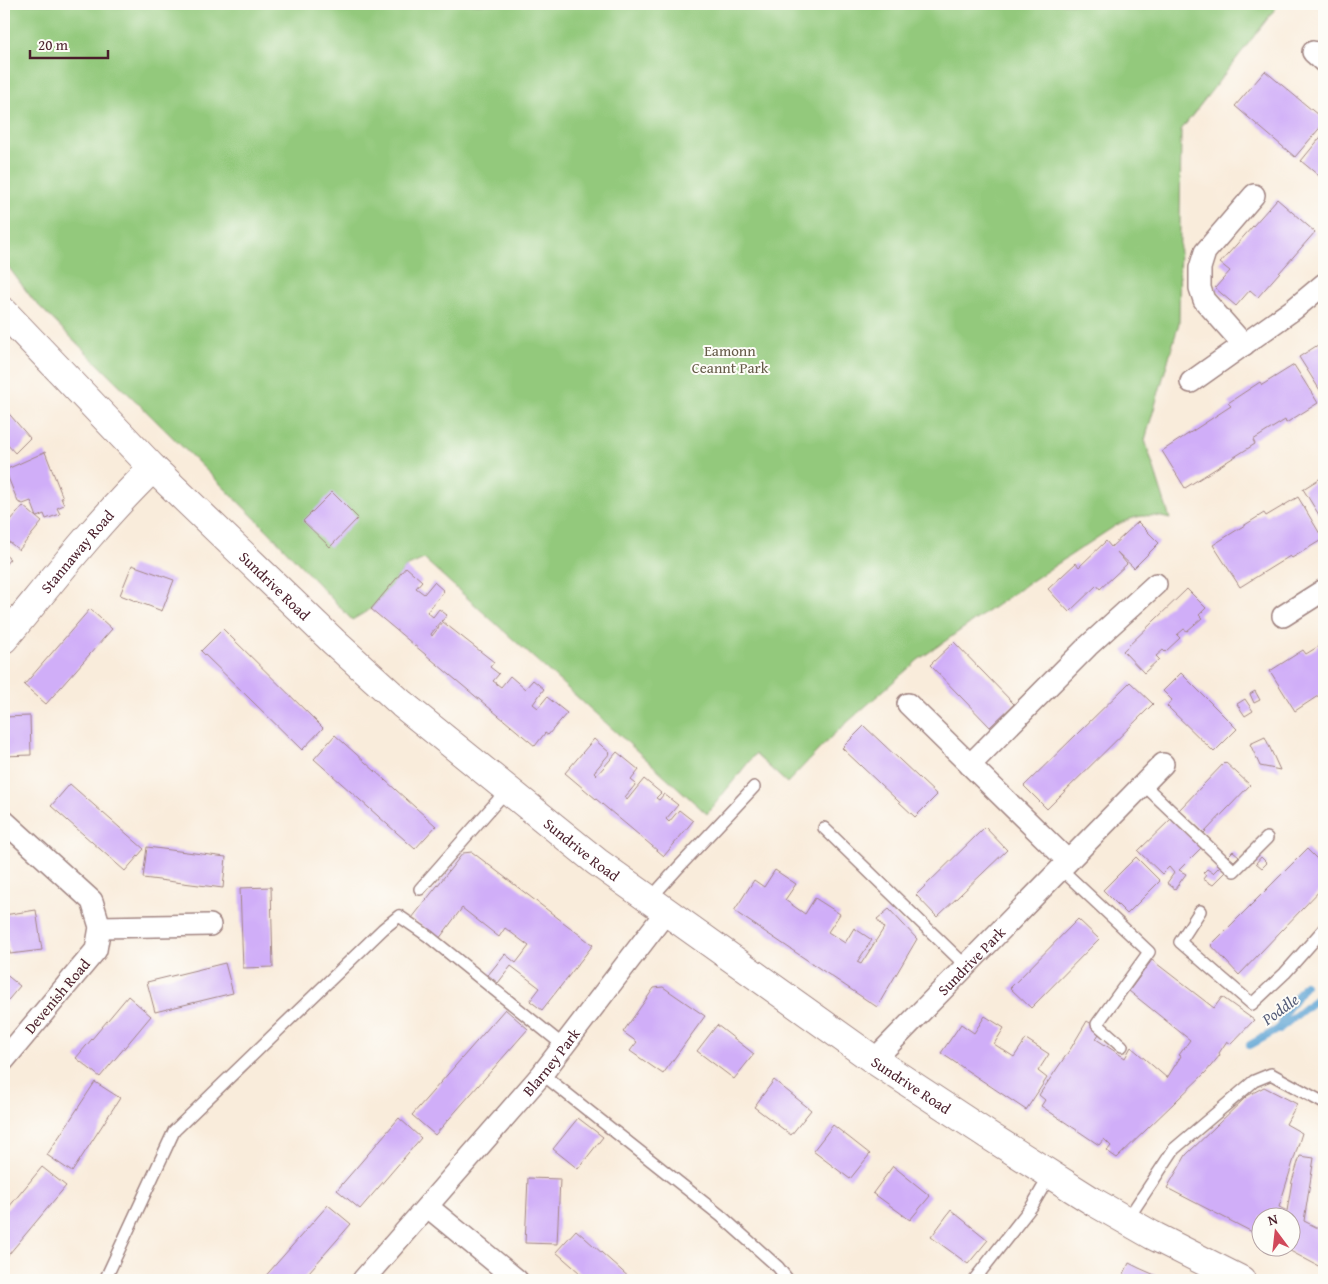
<svg xmlns="http://www.w3.org/2000/svg" width="1328" height="1284" font-family="'Gentium Book Plus',serif">
	<style>
		.green { fill: #93c97c; stroke: #6e7454 }
		.lines { fill: none; stroke-linecap: round; stroke-linejoin: round }
		.stream { stroke: #5fa4d4; stroke-width: 8 }
		.building { fill: #d0aef8 }
		.service-casing { stroke: #a28683; stroke-width: 14 }
		.minor-casing { stroke: #a28683; stroke-width: 24 }
		.tertiary-casing { stroke: #a28683; stroke-width: 30 }
		.service { stroke: #fff; stroke-width: 11 }
		.minor { stroke: #fff; stroke-width: 21 }
		.tertiary { stroke: #fff; stroke-width: 28 }
		.labels { text-anchor: middle; dominant-baseline: central; stroke-width: 4; stroke-linejoin: round; paint-order: stroke }
		.park-label { font-size: 15px; fill: #645a47; stroke: #fdfcf7 }
		.street-label { font-size: 15px; fill: #4a1f2b; stroke: #fdfcf7 }
		.water-label { font-size: 16px; font-style: italic; fill: #535b77; stroke: #fdfcf7 }
	</style>
	<rect width="100%" height="100%" fill="#fdfcf7"/>
	<filter id="ink" filterUnits="userSpaceOnUse"><feTurbulence type="fractalNoise" baseFrequency=".02" numOctaves="2"/><feDisplacementMap in="SourceGraphic" scale="10" xChannelSelector="R" yChannelSelector="G"/><feConvolveMatrix kernelMatrix="1 2 1 2 8 2 1 2 1" color-interpolation-filters="sRGB"/></filter>
	<filter id="wash" filterUnits="userSpaceOnUse"><feTurbulence type="fractalNoise" baseFrequency=".0096" numOctaves="4" result="noise"/><feDisplacementMap in="SourceGraphic" scale="20" xChannelSelector="R" yChannelSelector="G"/><feGaussianBlur stdDeviation="1.12" result="paint"/><feColorMatrix in="noise" values="0 0 0 0 0 0 0 0 0 0 0 0 0 0 0 0 0 1.4 0 .05"/><feComposite in="paint" operator="in"/></filter>
	<g filter="url(#wash)">
		<rect width="100%" height="100%" fill="#f9ecdb"/>
		<path class="green" d="M 4,4 L 1279,4 L 1181,130 L 1179,323 L 1145,440 L 1170,519 C 1147,513 1136,515 1115,526 L 1024,586 L 918,660 L 833,735 L 787,783 L 755,754 L 707,814 L 424,559 L 406,567 L 371,609 L 352,620 L 269,532 L 33,300 L 4,261 Z"/>
		<g class="lines">
			<g class="stream">
				<polyline points="1279,1029 1286,1011 1305,985"/>
				<polyline points="1250,1045 1279,1029 1324,993"/>
			</g>
		</g>
		<g id="blocks">
			<g class="building">
				<polygon points="1265,71 1324,120 1324,123 1295,157 1235,106"/>
				<polygon points="1324,133 1324,180 1301,161"/>
				<polygon points="1277,199 1315,232 1258,297 1250,290 1236,306 1215,288 1230,271 1220,263"/>
				<polygon points="1324,341 1324,394 1323,395 1299,357"/>
				<polygon points="1294,365 1318,403 1286,423 1285,420 1253,440 1255,444 1185,488 1162,451 1231,406 1228,403 1260,382 1262,385"/>
				<polygon points="4,408 30,438 15,453 5,442 4,443"/>
				<polygon points="45,452 63,498 61,498 64,505 57,508 60,514 46,519 44,514 37,517 31,501 23,504 18,502 5,470"/>
				<polygon points="1324,476 1324,523 1303,489"/>
				<polygon points="332,492 358,518 330,547 303,521"/>
				<polygon points="1298,497 1323,539 1292,558 1290,556 1240,587 1213,545 1264,513 1266,516"/>
				<polygon points="23,506 42,522 19,550 4,538 4,528"/>
				<polygon points="1138,522 1159,543 1134,568 1117,552 1127,564 1100,589 1097,585 1069,612 1048,589 1076,563 1079,567 1106,541 1111,547"/>
				<polygon points="4,554 10,559 4,566"/>
				<polygon points="132,565 174,580 162,611 120,595"/>
				<polygon points="406,567 422,581 416,588 424,594 434,582 444,591 427,612 433,617 439,609 447,615 431,634 432,636 443,622 494,662 490,667 499,674 493,681 501,687 510,676 525,689 533,680 544,689 533,704 538,708 547,697 567,713 548,735 545,733 535,746 371,609"/>
				<polygon points="1187,589 1206,608 1199,615 1202,618 1187,631 1184,629 1177,635 1180,638 1165,652 1163,650 1156,656 1159,659 1144,673 1123,651"/>
				<polygon points="90,609 112,629 46,704 24,685"/>
				<polygon points="223,629 323,728 302,750 201,651"/>
				<polygon points="954,642 1014,704 990,727 930,665"/>
				<polygon points="1324,643 1324,692 1295,711 1270,671 1303,650 1306,654"/>
				<polygon points="1181,673 1237,729 1214,752 1167,706 1172,700 1163,691"/>
				<polygon points="1130,682 1153,704 1047,809 1024,786"/>
				<polygon points="1255,691 1260,700 1254,703 1250,694"/>
				<polygon points="1245,699 1253,711 1245,716 1237,704"/>
				<polygon points="30,716 31,755 4,756 4,717"/>
				<polygon points="864,726 937,795 915,817 842,748"/>
				<polygon points="335,735 436,826 415,849 314,759"/>
				<polygon points="1265,737 1280,770 1260,766 1250,744"/>
				<polygon points="594,739 610,753 594,772 597,775 617,752 639,770 631,780 636,784 625,797 627,800 644,779 661,793 656,798 659,800 664,794 678,805 666,819 669,822 679,810 693,821 664,856 565,773"/>
				<polygon points="1225,762 1250,785 1204,833 1179,810"/>
				<polygon points="70,784 144,849 125,871 51,806"/>
				<polygon points="1172,818 1201,848 1179,870 1186,874 1175,889 1167,883 1174,873 1169,867 1162,874 1138,851"/>
				<polygon points="985,827 1007,850 937,917 916,895"/>
				<polygon points="147,847 226,857 223,888 143,878"/>
				<polygon points="1307,849 1324,866 1324,886 1239,975 1211,945"/>
				<polygon points="1233,851 1239,856 1234,861 1228,856"/>
				<polygon points="472,852 593,945 542,1010 530,1001 540,988 511,966 498,983 488,975 505,954 516,963 529,946 505,928 499,937 462,908 439,939 412,918 463,853"/>
				<polygon points="1136,857 1160,881 1127,914 1103,890"/>
				<polygon points="1261,857 1267,863 1262,868 1256,863"/>
				<polygon points="1220,866 1226,872 1213,885 1203,879 1206,875 1203,873 1207,869 1213,873"/>
				<polygon points="775,870 796,884 785,900 805,914 815,898 840,914 828,932 845,943 854,928 872,940 857,962 861,964 884,928 877,919 889,909 917,939 877,1007 734,911 754,880 764,887"/>
				<polygon points="271,887 273,967 243,968 240,888"/>
				<polygon points="36,910 42,950 10,954 4,915"/>
				<polygon points="1078,919 1099,939 1031,1008 1010,988"/>
				<polygon points="1152,960 1214,1008 1222,997 1254,1020 1231,1044 1227,1041 1219,1053 1220,1055 1206,1072 1117,1158 1107,1151 1111,1146 1104,1139 1099,1145 1041,1106 1045,1100 1039,1095 1071,1048 1087,1021 1101,1030 1096,1039 1125,1058 1131,1047 1167,1078 1181,1056 1179,1055 1190,1040 1129,991"/>
				<polygon points="225,963 233,993 155,1012 147,982"/>
				<polygon points="4,973 20,986 4,1005"/>
				<polygon points="663,987 705,1016 663,1074 630,1051 637,1042 623,1032 654,988"/>
				<polygon points="128,996 151,1016 100,1077 76,1058"/>
				<polygon points="505,1009 528,1029 435,1135 412,1115"/>
				<polygon points="985,1016 1004,1028 994,1044 1014,1057 1026,1039 1049,1054 1038,1071 1047,1078 1026,1110 941,1053 961,1024 974,1033"/>
				<polygon points="717,1025 754,1054 734,1079 697,1051"/>
				<polygon points="774,1080 811,1110 791,1135 754,1107"/>
				<polygon points="95,1082 120,1098 72,1172 47,1155"/>
				<polygon points="1264,1087 1297,1104 1286,1124 1302,1133 1279,1207 1287,1211 1292,1181 1300,1156 1314,1158 1304,1221 1324,1231 1324,1269 1281,1246 1290,1246 1290,1216 1260,1216 1260,1236 1167,1188 1186,1155 1247,1096"/>
				<polygon points="399,1118 421,1138 360,1209 337,1190"/>
				<polygon points="578,1118 603,1137 578,1169 553,1149"/>
				<polygon points="833,1125 870,1154 850,1179 813,1151"/>
				<polygon points="893,1166 930,1196 910,1220 873,1193"/>
				<polygon points="42,1167 66,1186 4,1260 4,1213"/>
				<polygon points="528,1178 560,1179 557,1244 525,1243"/>
				<polygon points="328,1205 351,1224 302,1280 262,1280"/>
				<polygon points="951,1210 988,1240 968,1264 931,1237"/>
				<polygon points="576,1230 611,1261 632,1280 588,1280 556,1252"/>
				<polygon points="1129,1263 1139,1268 1166,1280 1121,1280"/>
			</g>
		</g>
	</g>
	<g filter="url(#ink)">
		<use href="#blocks" fill-opacity="0" stroke="#a28683" stroke-width="1"/>
		<g class="lines">
			<g class="service-casing">
				<g id="service">
					<polyline points="1143,784 1234,871 1267,838"/>
					<polyline points="824,828 966,966"/>
					<polyline points="1061,869 1149,952 1097,1024 1122,1046"/>
					<polyline points="420,889 507,790"/>
					<polyline points="650,899 677,869 754,787"/>
					<polyline points="1200,911 1180,942 1252,1004 1285,973 1324,929"/>
					<polyline points="542,1074 721,1216 778,1267 788,1280"/>
					<polyline points="1127,1220 1174,1149 1254,1081 1271,1074 1324,1103"/>
					<polyline points="105,1280 174,1131 383,929 399,916 428,936 564,1046"/>
					<polyline points="974,1280 1032,1206 1050,1175"/>
				</g>
			</g>
			<g class="minor-casing">
				<g id="minor">
					<polyline points="1313,52 1324,62"/>
					<polyline points="1244,345 1204,300 1200,288 1200,268 1205,252 1254,195"/>
					<polyline points="1191,382 1294,309 1324,284"/>
					<polyline points="1283,616 1324,590"/>
					<polyline points="908,704 1068,861"/>
					<polyline points="970,765 1088,646 1156,584"/>
					<polyline points="4,821 92,901 100,927 96,950 4,1060"/>
					<polyline points="100,927 210,925"/>
					<path id="s1" d="M 874,1060 L 1163,764"/>
					<polyline points="428,1207 517,1280"/>
					<path id="s2" d="M 363,1280 L 542,1074 L 666,912"/>
				</g>
			</g>
			<g class="tertiary-casing">
				<g id="tertiary">
					<path id="s3" d="M 4,312 L 153,468 L 334,642 L 402,704 L 597,862 L 874,1060 L 988,1135 L 1094,1202 L 1152,1235 L 1241,1280"/>
					<path id="s4" d="M 4,639 C 52,581 99,520 153,468"/>
				</g>
			</g>
			<use href="#service" class="service"/>
			<use href="#minor" class="minor"/>
			<use href="#tertiary" class="tertiary"/>
		</g>
	</g>
	<g class="labels">
		<g class="park-label">
			<text x="730" y="350">Eamonn<tspan x="730" dy="17">Ceannt Park</tspan></text>
		</g>
		<g class="street-label">
			<text stroke="none"><textPath href="#s4" startOffset="114">Stannaway Road</textPath></text>
			<text stroke="none"><textPath href="#s3" startOffset="385">Sundrive Road</textPath></text>
			<text stroke="none"><textPath href="#s3" startOffset="790">Sundrive Road</textPath></text>
			<text stroke="none"><textPath href="#s1" startOffset="139">Sundrive Park</textPath></text>
			<text transform="translate(57 996) rotate(-50)">Devenish Road</text>
			<text stroke="none"><textPath href="#s2" startOffset="288">Blarney Park</textPath></text>
			<text stroke="none"><textPath href="#s3" startOffset="1195">Sundrive Road</textPath></text>
		</g>
		<g class="water-label">
			<text transform="translate(1280 1009) rotate(-36)">Poddle</text>
		</g>
	</g>
	<rect width="1328" height="1284" fill="none" stroke="#fdfcf7" stroke-width="20"/>
	<g transform="translate(1276 1232) rotate(345)"><circle r="24" fill="#fdfcf7" stroke="#b5a4a5"/>
	<path d="M0-4L9 19L0 12L-9 19Z" fill="#d1495b"/>
	<text y="-8" font-size="14" font-weight="bold" text-anchor="middle" fill="#4a1f2b">N</text>
	</g>
	<path d="M30 50v8h78v-8" fill="none" stroke="#4a1f2b" stroke-width="2.5"/>
	<text x="38" y="50" font-size="15" fill="#4a1f2b" stroke="#fdfcf7" stroke-width="4" paint-order="stroke">20 m</text>
</svg>
